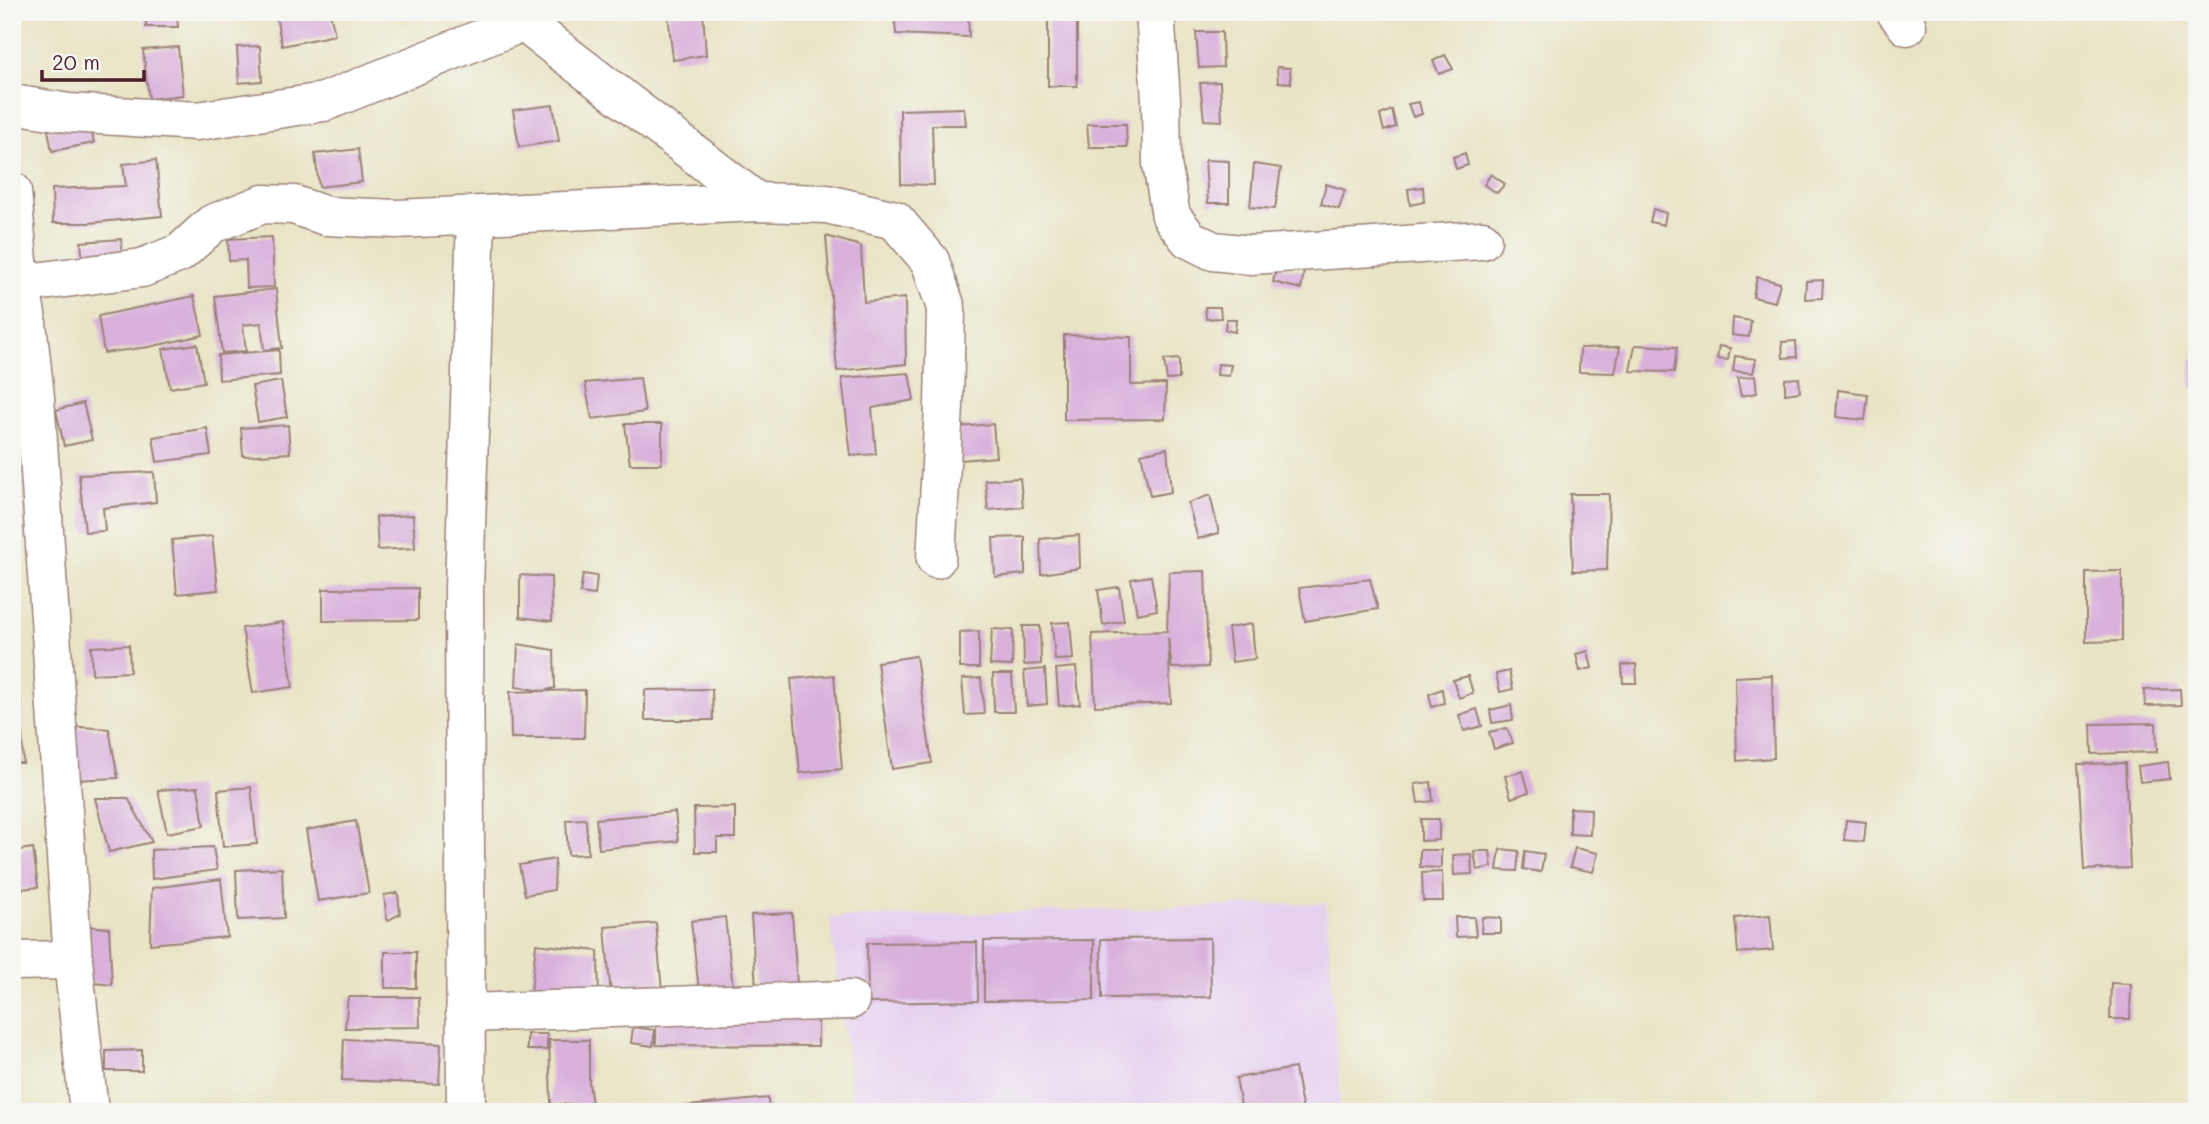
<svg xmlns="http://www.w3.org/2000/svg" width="2209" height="1124" font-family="Mali,sans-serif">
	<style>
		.built { fill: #e6d2f0 }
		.building { fill: #d9b1db }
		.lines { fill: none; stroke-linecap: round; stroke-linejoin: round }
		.street-casing { stroke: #9a8278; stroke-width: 41 }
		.street { stroke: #fff; stroke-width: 38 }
	</style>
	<rect width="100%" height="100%" fill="#f6f6f2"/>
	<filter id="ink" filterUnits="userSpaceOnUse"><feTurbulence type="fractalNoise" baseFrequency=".0143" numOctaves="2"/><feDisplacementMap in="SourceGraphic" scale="14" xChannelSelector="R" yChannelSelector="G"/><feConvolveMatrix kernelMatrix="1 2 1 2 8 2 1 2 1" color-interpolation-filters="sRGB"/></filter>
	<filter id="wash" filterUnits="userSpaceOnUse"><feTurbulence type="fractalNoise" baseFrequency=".00686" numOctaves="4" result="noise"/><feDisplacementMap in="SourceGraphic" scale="28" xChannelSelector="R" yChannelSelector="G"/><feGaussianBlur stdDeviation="1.57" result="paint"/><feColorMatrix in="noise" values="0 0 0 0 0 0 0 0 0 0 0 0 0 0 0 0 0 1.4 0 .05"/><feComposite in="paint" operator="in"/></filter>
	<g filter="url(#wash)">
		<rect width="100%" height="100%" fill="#e9e4c5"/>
		<polygon class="built" points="1326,903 1341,1112 854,1112 830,918"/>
		<g id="blocks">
			<g class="building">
				<polygon points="146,12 177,12 178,27 146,27"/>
				<polygon points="275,12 330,12 335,35 282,46"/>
				<polygon points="703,12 706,55 673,60 668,14"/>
				<polygon points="894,12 968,12 969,37 896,34"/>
				<rect x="1048" y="12" width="29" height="74"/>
				<polygon points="1196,32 1222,32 1223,67 1199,68"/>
				<polygon points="260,46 262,81 239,83 237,47"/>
				<polygon points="178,47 183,95 149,99 143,50"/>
				<polygon points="1445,55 1453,69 1439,74 1433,61"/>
				<polygon points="1277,67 1290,68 1291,83 1278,82"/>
				<polygon points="1220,82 1222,121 1204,120 1200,83"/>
				<polygon points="1419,102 1422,114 1413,117 1408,104"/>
				<polygon points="553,105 559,141 519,147 513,110"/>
				<polygon points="964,108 966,125 932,125 934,185 901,184 900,110"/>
				<polygon points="1392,110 1396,127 1384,131 1380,115"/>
				<polygon points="90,123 94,143 52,151 48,130"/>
				<polygon points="1087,124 1126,124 1127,147 1089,147"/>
				<polygon points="358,149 362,182 319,187 315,154"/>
				<polygon points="1465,153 1468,165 1456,169 1453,157"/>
				<polygon points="156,160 162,216 89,223 53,223 52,189 126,186 123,164"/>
				<polygon points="1205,160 1229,161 1229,203 1208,203"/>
				<polygon points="1254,164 1281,168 1275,209 1250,207"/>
				<polygon points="1491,174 1505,184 1497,193 1484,185"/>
				<polygon points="1326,184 1345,190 1339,209 1321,204"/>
				<polygon points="1423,187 1424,202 1410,205 1408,189"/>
				<polygon points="1653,209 1666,213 1664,225 1650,222"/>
				<polygon points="826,236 861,246 864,302 905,298 906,364 837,371"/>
				<polygon points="272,237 274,287 247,288 246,260 229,261 228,239"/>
				<polygon points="121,239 123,260 83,264 81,242"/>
				<polygon points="1277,266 1304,271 1301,289 1273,282"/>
				<polygon points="1757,277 1780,283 1775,302 1753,297"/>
				<polygon points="1823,280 1822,298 1805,299 1806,281"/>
				<polygon points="276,289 282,348 264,350 261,323 243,325 246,351 222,353 215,296"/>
				<polygon points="194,296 203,335 149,347 104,353 98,316"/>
				<polygon points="1205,307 1220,307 1221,318 1206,319"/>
				<polygon points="1733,318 1751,321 1749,337 1732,335"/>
				<polygon points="1226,319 1236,319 1235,332 1225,330"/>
				<polygon points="1064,335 1131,337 1131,385 1166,384 1165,419 1064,420"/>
				<polygon points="1796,341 1797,357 1783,358 1782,342"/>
				<polygon points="197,344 204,382 170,388 163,349"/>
				<polygon points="1635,345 1677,347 1674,372 1630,371"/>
				<polygon points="1719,346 1730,348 1728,360 1717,359"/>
				<polygon points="1620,347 1615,373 1579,372 1580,348"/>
				<polygon points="279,350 280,375 219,380 218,355"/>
				<polygon points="1735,356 1756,359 1753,373 1733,371"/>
				<polygon points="1179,359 1179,379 1167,380 1164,360"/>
				<rect x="2191" y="359" width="6" height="28"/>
				<polygon points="1218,364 1231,365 1229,376 1217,375"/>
				<polygon points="909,373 914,400 872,408 876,454 851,456 842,378"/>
				<polygon points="1755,376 1757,393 1741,396 1737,378"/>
				<polygon points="640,378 645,412 592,419 585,383"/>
				<polygon points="1799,378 1800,392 1785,394 1785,379"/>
				<polygon points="281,381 287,417 258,422 252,386"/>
				<polygon points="1838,390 1868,394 1865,420 1836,417"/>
				<polygon points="83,403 92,440 64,446 56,410"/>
				<polygon points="625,424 662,424 662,464 630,464"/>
				<polygon points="993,424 996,457 961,460 958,427"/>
				<polygon points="288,425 290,453 243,456 241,428"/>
				<polygon points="207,428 211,455 157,462 153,437"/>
				<polygon points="1167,448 1171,492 1150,496 1141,454"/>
				<polygon points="154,472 156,502 103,508 105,531 85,532 79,475"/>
				<polygon points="1020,478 1023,507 988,510 985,480"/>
				<polygon points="1570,494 1609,494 1607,570 1573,571"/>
				<polygon points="1210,495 1219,533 1198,539 1188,503"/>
				<polygon points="413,515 415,548 378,550 376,517"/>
				<polygon points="1079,535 1080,568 1041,574 1040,539"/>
				<polygon points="212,536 218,590 177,594 172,540"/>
				<polygon points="1025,537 1025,574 995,577 993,538"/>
				<polygon points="1205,571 1208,667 1172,668 1168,638 1171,703 1095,706 1092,634 1167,631 1169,572"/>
				<polygon points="2122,571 2122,641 2086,642 2086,572"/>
				<polygon points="583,574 597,576 595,595 580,593"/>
				<polygon points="520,575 551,577 552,621 520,617"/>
				<polygon points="1151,576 1157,610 1137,614 1131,579"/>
				<polygon points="1370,579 1378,609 1305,621 1299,588"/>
				<polygon points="1119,587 1124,621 1103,625 1098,590"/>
				<polygon points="418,588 418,620 323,621 323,589"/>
				<polygon points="283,622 293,687 253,693 242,628"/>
				<polygon points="1070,622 1073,659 1055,660 1052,623"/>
				<polygon points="1252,624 1255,659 1232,662 1228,628"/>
				<polygon points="1023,626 1040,626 1041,664 1024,665"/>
				<rect x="12" y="629" width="5" height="39"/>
				<polygon points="992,629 1013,630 1012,666 990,665"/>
				<polygon points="979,631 979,668 960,668 960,632"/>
				<polygon points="518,644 554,650 555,688 543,691 585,690 584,738 511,738 510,692 543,691 516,687"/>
				<polygon points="129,645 130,672 92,674 91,647"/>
				<polygon points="1588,651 1592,668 1580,671 1576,654"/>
				<polygon points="916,656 932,763 892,769 877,662"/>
				<polygon points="1636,664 1637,683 1623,683 1622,665"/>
				<polygon points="1076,667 1080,704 1059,706 1056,669"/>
				<polygon points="1045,669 1047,704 1027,706 1024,671"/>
				<polygon points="1509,671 1513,689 1500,692 1496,674"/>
				<polygon points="993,674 1012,674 1014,712 994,712"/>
				<polygon points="834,675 842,769 800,773 791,679"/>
				<polygon points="1772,675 1774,758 1737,761 1735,677"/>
				<polygon points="1468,676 1473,693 1459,698 1453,680"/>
				<polygon points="981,678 984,714 965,715 962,679"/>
				<polygon points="712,689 713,720 645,720 645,690"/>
				<polygon points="1442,689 1444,703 1432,707 1429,694"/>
				<polygon points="2180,689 2181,705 2145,706 2144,690"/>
				<polygon points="21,699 23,763 12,763 12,700"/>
				<polygon points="1511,705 1513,720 1492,723 1490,710"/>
				<polygon points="1477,709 1482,726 1464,731 1459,715"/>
				<polygon points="2156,723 2157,752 2092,754 2091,724"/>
				<polygon points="67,726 109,729 118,778 73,780"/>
				<polygon points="1507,728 1513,743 1494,749 1489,732"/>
				<polygon points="2168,762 2170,779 2140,782 2138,766"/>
				<polygon points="2125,763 2130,868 2084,870 2078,764"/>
				<polygon points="1523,771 1529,792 1511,798 1505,776"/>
				<polygon points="1431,782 1433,801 1418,803 1415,784"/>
				<polygon points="198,787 204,826 167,833 158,790"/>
				<polygon points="251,787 257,844 223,847 218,790"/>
				<polygon points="95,798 128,798 152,842 109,852"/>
				<polygon points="735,807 735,838 717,838 717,852 695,852 694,808"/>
				<polygon points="1570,808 1591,809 1590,835 1570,834"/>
				<polygon points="675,812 678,841 599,849 596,819"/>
				<polygon points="586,819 588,854 568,855 566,820"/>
				<polygon points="1421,819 1439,819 1439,840 1421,841"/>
				<polygon points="1846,820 1866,822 1864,842 1844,840"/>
				<polygon points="356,821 369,893 318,901 306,830"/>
				<polygon points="213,847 217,870 152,879 151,850"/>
				<polygon points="33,848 38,887 12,890 12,851"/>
				<polygon points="1575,848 1598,853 1593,872 1570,867"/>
				<polygon points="1500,849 1519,851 1517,871 1497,870"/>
				<polygon points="1420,850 1441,850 1441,868 1420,867"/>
				<polygon points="1474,851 1490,851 1492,867 1477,870"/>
				<polygon points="1525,851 1544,854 1541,872 1523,869"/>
				<polygon points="1471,854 1472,874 1454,875 1453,855"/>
				<polygon points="555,859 554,890 525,895 519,865"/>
				<polygon points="282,868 284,918 238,920 236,870"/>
				<polygon points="1442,872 1443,901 1423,901 1422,873"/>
				<polygon points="221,879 227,937 150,944 152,888"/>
				<polygon points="398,893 400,914 387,921 384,895"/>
				<polygon points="792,913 797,985 756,987 751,915"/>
				<polygon points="1770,915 1773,950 1738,953 1735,918"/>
				<polygon points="725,917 733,987 699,990 691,921"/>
				<polygon points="1455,917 1474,917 1476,936 1456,937"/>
				<polygon points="1482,917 1501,918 1501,933 1481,933"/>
				<polygon points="656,923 662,992 611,997 605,927"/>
				<polygon points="85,926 109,928 112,985 84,982"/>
				<polygon points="1210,938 1211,997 1102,998 1101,939"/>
				<polygon points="1094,940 1094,1000 984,1001 984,941"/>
				<polygon points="977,942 978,1001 868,1003 867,943"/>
				<polygon points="536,944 598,951 599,1006 530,1000"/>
				<rect x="385" y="952" width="31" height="36"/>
				<polygon points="2111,983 2131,984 2130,1019 2110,1019"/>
				<polygon points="348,997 419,997 420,1027 345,1028"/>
				<polygon points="656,1016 818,1017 818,1046 656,1045"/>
				<polygon points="633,1027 655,1030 653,1046 631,1043"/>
				<rect x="527" y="1034" width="20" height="16"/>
				<polygon points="344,1039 441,1044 439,1084 342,1080"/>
				<polygon points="549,1040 589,1040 589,1082 592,1105 551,1104"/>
				<polygon points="142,1050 142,1071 106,1071 106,1051"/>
				<polygon points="1295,1068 1303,1112 1242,1112 1236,1078"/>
				<polygon points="768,1098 769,1112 668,1112 668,1108"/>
			</g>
		</g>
	</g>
	<g filter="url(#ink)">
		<use href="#blocks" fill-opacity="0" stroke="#9a8278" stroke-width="2"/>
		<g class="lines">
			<g class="street-casing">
				<g id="street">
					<polyline points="522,12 523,22 757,202"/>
					<polyline points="1155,12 1161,100 1162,164 1171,216 1189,239 1213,251 1251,255 1482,240"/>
					<polyline points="1896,12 1907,26"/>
					<polyline points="12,104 69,113 197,121 324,102 523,22"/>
					<polyline points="12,191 20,284 26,314 35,397 73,960 89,1112"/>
					<polyline points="20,284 142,268 180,253 212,224 263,204 294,205 326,216 397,219 757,202 827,204 895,220 930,261 946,308 944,406 936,559"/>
					<polyline points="12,961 73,960"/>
					<polyline points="465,1013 850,1000"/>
					<polyline points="466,1112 464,588 476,217"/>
				</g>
			</g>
			<use href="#street" class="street"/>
		</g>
	</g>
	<rect width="2209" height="1124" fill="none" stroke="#f6f6f2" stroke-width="42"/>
	<path d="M42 70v10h102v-10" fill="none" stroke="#4a1f2b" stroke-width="3.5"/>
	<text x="52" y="70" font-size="21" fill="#4a1f2b" stroke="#f6f6f2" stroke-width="5" paint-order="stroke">20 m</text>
</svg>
